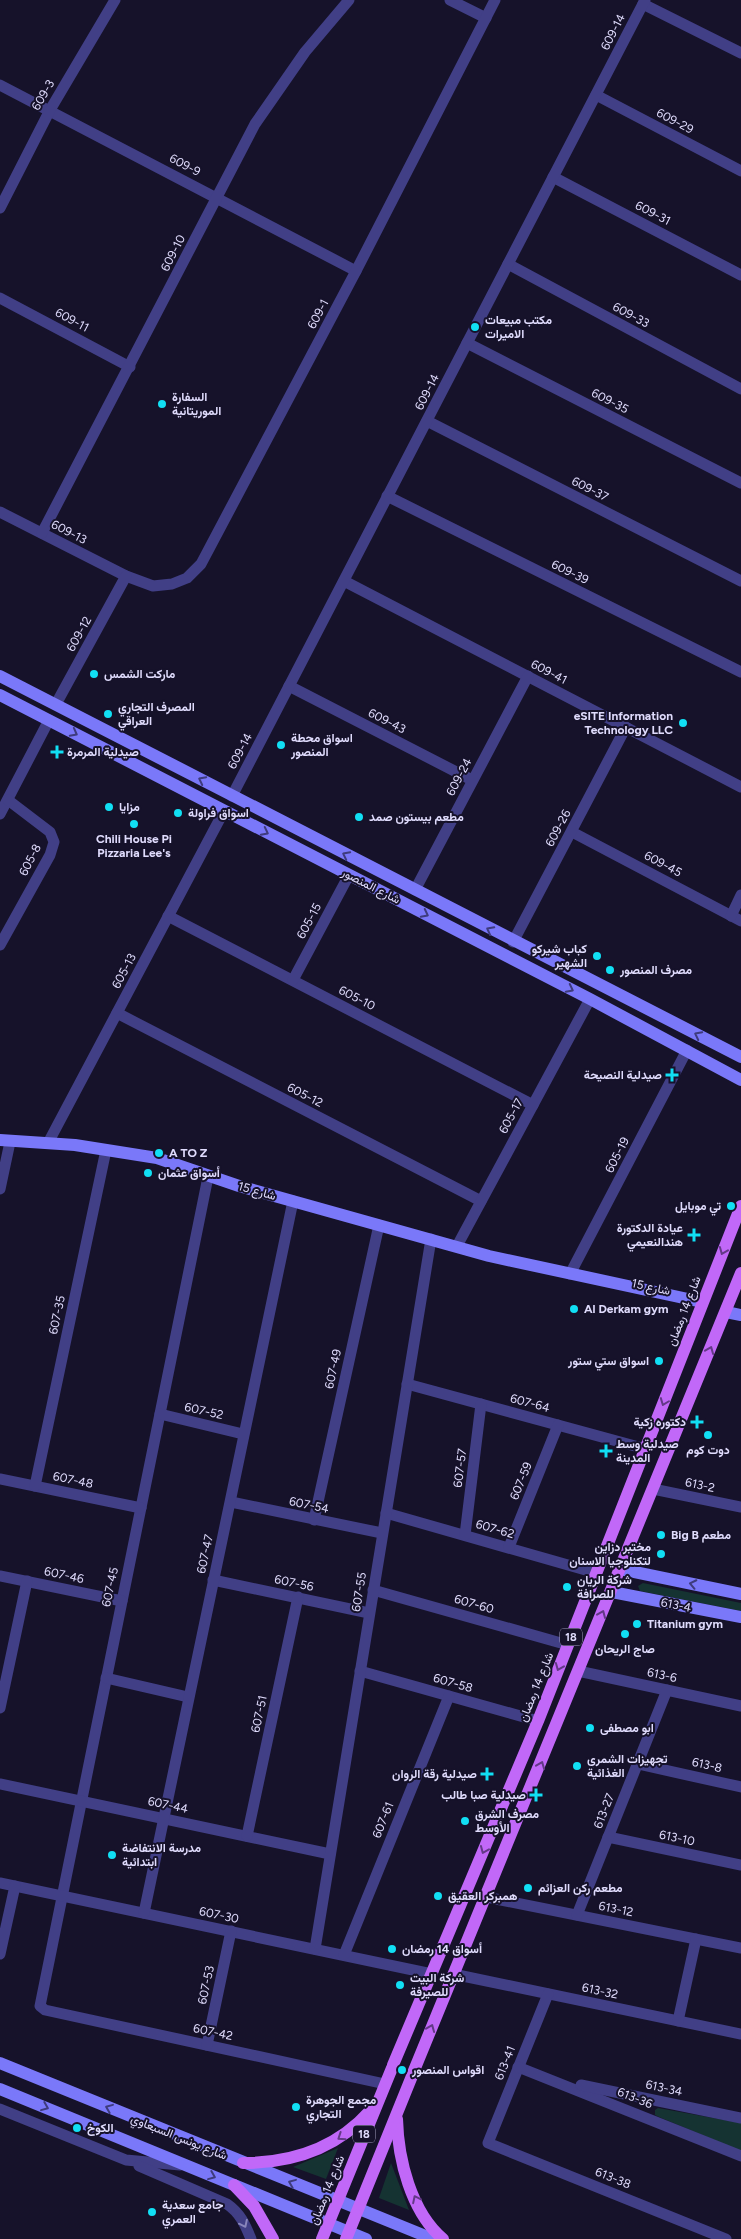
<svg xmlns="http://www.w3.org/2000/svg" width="741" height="2239" font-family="Figtree,Vazirmatn,sans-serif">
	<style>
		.green { fill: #153332 }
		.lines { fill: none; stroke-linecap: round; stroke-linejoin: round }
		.street { stroke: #413f86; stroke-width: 11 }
		.secondary { stroke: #7a78f9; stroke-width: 12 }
		.primary { stroke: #c168f8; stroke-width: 12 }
		.oneway { stroke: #3e3b7d }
		.oneway2 { stroke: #633987 }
		.oneway3 { stroke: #8986bc }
		.poi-dot { fill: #11dff4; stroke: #16122a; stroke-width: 2 }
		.labels { text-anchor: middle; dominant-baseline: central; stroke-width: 4; stroke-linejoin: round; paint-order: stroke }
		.shield { fill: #16122a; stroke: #a39fbe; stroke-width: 1 }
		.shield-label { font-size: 11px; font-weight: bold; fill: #e0dcfd }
		.street-label { font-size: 12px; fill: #e0dcfd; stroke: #16122a }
		.poi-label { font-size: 12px; font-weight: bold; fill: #e0dcfd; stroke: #16122a; text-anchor: start }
	</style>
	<rect width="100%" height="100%" fill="#16122a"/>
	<g class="green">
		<polygon points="643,1583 741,1603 741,1611 640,1591 638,1586"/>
		<polygon points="658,2108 741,2123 741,2151 659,2117 655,2115 655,2110"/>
		<polygon points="338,2148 326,2179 293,2167"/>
		<polygon points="391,2163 409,2210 379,2198"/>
	</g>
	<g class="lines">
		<g class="street">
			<polyline points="450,0 486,18"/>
			<polyline points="643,4 741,53"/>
			<polyline points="0,85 356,271"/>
			<polyline points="596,95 741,171"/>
			<polyline points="553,177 741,275"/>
			<polyline points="0,208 50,110 115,0"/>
			<polyline points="508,264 741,389"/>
			<polyline points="0,298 130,367"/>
			<polyline points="467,343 741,483"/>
			<polyline points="427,421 741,581"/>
			<polyline points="387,496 741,672"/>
			<polyline points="0,512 126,576 153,586 172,584 187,578 201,564 356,271 495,0"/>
			<polyline points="42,533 255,124 305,52 349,0"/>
			<polyline points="344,581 741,787"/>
			<polyline points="289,686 472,780"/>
			<polyline points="56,704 126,576"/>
			<polyline points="232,796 645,0"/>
			<polyline points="0,814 49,720"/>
			<polyline points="572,832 741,921"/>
			<polyline points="415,890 528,676"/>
			<polyline points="168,916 533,1105"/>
			<polyline points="731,916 741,895"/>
			<polyline points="513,942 626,727"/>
			<polyline points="0,945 50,855 54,842 50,832 8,800"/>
			<polyline points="293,980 349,875"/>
			<polyline points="117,1013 481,1201"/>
			<polyline points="48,1143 224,811"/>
			<polyline points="208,1177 40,2006 45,2010 385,2084"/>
			<polyline points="0,1189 10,1142"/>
			<polyline points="457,1246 590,999"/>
			<polyline points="570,1274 687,1050"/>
			<polyline points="407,1384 646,1449"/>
			<polyline points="160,1414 243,1434"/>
			<polyline points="0,1479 141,1508"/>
			<polyline points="35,1486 106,1150"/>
			<polyline points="653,1489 741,1507"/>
			<polyline points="231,1502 382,1533"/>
			<polyline points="386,1513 596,1573"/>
			<polyline points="314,1520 379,1225"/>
			<polyline points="465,1535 481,1404"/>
			<polyline points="509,1547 558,1425"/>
			<polyline points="0,1576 122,1601"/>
			<polyline points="213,1580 369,1613"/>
			<polyline points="373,1590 568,1645"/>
			<polyline points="360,1671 538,1721"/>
			<polyline points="578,1671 741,1706"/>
			<polyline points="106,1678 188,1697"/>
			<polyline points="0,1708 27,1581"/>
			<polyline points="638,1764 741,1787"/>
			<polyline points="0,1784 330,1854"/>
			<polyline points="247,1836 298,1597"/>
			<polyline points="608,1837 741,1865"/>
			<polyline points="0,1883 432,1974"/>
			<polyline points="486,1897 741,1948"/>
			<polyline points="144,1913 293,1201"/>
			<polyline points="577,1915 667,1690"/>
			<polyline points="315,1949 431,1239"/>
			<polyline points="0,1954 15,1886"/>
			<polyline points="344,1955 449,1696"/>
			<polyline points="453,1974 741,2034"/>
			<polyline points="548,1994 488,2143 726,2239"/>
			<polyline points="678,2021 696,1939"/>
			<polyline points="207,2045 231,1931"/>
			<polyline points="518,2067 741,2156"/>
			<polyline points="581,2085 741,2118"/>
			<polyline points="0,2109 126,2160 180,2165"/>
			<path d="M 139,2166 L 227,2204 C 240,2213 245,2224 251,2239"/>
		</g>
		<g class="secondary">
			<polyline points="0,676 741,1057"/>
			<polyline points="0,695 590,999 741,1080"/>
			<polyline points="0,1140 75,1145 157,1158 239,1186 489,1256 702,1302"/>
			<polyline points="726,1312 741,1315"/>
			<polyline points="620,1569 741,1594"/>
			<polyline points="612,1592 741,1617"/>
			<polyline points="0,2063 433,2239"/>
			<polyline points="0,2089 366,2239"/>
		</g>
		<g class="primary">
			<polyline points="393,2065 538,1721 741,1206"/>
			<polyline points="413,2073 741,1273"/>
			<path d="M 397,2119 C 398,2159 411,2212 443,2239"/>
			<path d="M 243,2163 C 292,2163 336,2149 370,2111"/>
			<polyline points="234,2185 254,2206 273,2239"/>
			<polyline points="322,2239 392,2068"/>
			<polyline points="346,2239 412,2076"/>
		</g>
	</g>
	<defs><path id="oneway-chevron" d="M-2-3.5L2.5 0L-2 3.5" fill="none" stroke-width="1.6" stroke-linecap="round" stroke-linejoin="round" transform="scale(1.25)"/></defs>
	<g class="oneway">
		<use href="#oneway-chevron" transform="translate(74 733) rotate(28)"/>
		<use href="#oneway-chevron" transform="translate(202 780) rotate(-153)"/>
		<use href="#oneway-chevron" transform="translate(265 832) rotate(27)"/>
		<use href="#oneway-chevron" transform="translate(346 855) rotate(-153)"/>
		<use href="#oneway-chevron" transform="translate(425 914) rotate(27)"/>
		<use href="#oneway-chevron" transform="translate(490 930) rotate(-152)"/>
		<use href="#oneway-chevron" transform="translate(570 989) rotate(27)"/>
		<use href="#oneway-chevron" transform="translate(698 1035) rotate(-153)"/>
		<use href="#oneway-chevron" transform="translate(693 1584) rotate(-168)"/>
		<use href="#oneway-chevron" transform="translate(45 2107) rotate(22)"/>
		<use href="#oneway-chevron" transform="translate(109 2108) rotate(-158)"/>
		<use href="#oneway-chevron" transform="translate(212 2176) rotate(22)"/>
		<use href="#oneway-chevron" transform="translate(292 2183) rotate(-158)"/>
	</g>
	<g class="oneway2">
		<use href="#oneway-chevron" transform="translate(723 1251) rotate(112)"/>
		<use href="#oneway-chevron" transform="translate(710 1350) rotate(-68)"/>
		<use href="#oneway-chevron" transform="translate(664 1402) rotate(111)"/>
		<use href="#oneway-chevron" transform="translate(602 1614) rotate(-67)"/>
		<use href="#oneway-chevron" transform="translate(559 1667) rotate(112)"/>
		<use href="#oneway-chevron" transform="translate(541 1765) rotate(-68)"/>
		<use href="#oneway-chevron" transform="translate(484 1850) rotate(113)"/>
		<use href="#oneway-chevron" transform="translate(431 2028) rotate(-68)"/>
		<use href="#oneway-chevron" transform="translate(341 2137) rotate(146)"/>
		<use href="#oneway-chevron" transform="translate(416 2199) rotate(-116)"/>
	</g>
	<use class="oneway3" href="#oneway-chevron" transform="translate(244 2224) rotate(64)"/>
	<g class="poi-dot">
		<circle cx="475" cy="327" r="5"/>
		<circle cx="162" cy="404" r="5"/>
		<circle cx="94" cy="674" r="5"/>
		<circle cx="108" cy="714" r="5"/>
		<circle cx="683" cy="723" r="5"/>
		<circle cx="281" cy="745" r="5"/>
		<path d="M54.5 744.5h5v5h5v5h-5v5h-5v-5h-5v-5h5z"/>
		<circle cx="109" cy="807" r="5"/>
		<circle cx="178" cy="813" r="5"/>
		<circle cx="359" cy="817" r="5"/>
		<circle cx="134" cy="824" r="5"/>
		<circle cx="597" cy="956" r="5"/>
		<circle cx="610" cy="970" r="5"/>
		<path d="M669.5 1067.5h5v5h5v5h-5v5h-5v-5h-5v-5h5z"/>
		<circle cx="159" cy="1153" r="5"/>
		<circle cx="148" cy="1173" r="5"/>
		<circle cx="731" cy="1206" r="5"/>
		<path d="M691.5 1227.5h5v5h5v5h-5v5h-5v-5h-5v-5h5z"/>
		<circle cx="574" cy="1309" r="5"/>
		<circle cx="659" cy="1361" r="5"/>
		<path d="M694.5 1414.5h5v5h5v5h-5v5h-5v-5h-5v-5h5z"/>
		<circle cx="708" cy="1435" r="5"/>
		<path d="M603.5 1443.5h5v5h5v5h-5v5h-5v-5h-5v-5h5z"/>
		<circle cx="661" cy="1535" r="5"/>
		<circle cx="661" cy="1554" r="5"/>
		<circle cx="567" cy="1587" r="5"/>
		<circle cx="637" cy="1624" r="5"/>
		<circle cx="625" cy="1634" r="5"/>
		<circle cx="590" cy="1728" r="5"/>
		<circle cx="577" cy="1766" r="5"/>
		<path d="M484.5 1766.5h5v5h5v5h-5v5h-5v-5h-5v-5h5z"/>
		<path d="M533.5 1787.5h5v5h5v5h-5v5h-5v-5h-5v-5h5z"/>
		<circle cx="465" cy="1821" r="5"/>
		<circle cx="112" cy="1855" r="5"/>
		<circle cx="528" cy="1888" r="5"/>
		<circle cx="438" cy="1896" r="5"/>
		<circle cx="392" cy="1949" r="5"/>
		<circle cx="400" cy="1985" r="5"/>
		<circle cx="402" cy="2070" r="5"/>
		<circle cx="296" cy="2107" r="5"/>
		<circle cx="77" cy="2128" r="5"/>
		<circle cx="152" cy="2212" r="5"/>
	</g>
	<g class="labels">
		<g class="shield">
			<rect x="560" y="1628.5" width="22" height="17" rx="4"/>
			<rect x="353" y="2125.5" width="22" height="17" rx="4"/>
		</g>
		<g class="shield-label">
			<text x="571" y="1637">18</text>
			<text x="364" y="2134">18</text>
		</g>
		<g class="street-label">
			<text transform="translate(613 32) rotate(-63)">609-14</text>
			<text transform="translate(43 95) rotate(-60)">609-3</text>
			<text transform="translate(675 121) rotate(28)">609-29</text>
			<text transform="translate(185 165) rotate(28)">609-9</text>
			<text transform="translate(653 213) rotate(27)">609-31</text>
			<text transform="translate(173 253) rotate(-63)">609-10</text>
			<text transform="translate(318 314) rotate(-62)">609-1</text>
			<text transform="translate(631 315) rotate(28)">609-33</text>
			<text transform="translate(72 320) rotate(28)">609-11</text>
			<text transform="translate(427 392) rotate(-63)">609-14</text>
			<text transform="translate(610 401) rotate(27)">609-35</text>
			<text transform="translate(590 489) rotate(27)">609-37</text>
			<text transform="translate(69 532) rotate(27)">609-13</text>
			<text transform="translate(570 572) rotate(26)">609-39</text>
			<text transform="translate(79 634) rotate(-61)">609-12</text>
			<text transform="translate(549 672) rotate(27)">609-41</text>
			<text transform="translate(387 721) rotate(27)">609-43</text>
			<text transform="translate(240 751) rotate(-62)">609-14</text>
			<text transform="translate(459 777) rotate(-62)">609-24</text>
			<text transform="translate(558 828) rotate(-62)">609-26</text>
			<text transform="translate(30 860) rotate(-63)">605-8</text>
			<text transform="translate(663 864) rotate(28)">609-45</text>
			<text transform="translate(371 886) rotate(27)">شارع المنصور</text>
			<text transform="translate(309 921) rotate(-62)">605-15</text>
			<text transform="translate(124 971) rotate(-62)">605-13</text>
			<text transform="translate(357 998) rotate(27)">605-10</text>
			<text transform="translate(305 1095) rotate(27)">605-12</text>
			<text transform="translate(511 1116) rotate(-62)">605-17</text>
			<text transform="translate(617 1155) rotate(-63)">605-19</text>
			<text transform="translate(257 1191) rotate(16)">شارع 15</text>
			<text transform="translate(651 1287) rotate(12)">شارع 15</text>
			<text transform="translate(684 1311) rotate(-69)">شارع 14 رمضان</text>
			<text transform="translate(57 1315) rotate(-78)">607-35</text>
			<text transform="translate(333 1369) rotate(-78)">607-49</text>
			<text transform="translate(530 1403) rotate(15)">607-64</text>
			<text transform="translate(204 1411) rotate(13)">607-52</text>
			<text transform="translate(460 1468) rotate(-83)">607-57</text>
			<text transform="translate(73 1480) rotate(12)">607-48</text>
			<text transform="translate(521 1481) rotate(-68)">607-59</text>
			<text transform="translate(700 1485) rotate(12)">613-2</text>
			<text transform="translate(309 1505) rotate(12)">607-54</text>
			<text transform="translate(495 1529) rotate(16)">607-62</text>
			<text transform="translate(205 1554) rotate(-78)">607-47</text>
			<text transform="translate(64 1575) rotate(12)">607-46</text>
			<text transform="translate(294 1583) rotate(12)">607-56</text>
			<text transform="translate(110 1587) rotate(-78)">607-45</text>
			<text transform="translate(359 1592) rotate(-81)">607-55</text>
			<text transform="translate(474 1604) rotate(16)">607-60</text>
			<text transform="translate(676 1605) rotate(11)">613-4</text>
			<text transform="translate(662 1675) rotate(12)">613-6</text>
			<text transform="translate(453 1683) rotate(16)">607-58</text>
			<text transform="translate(536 1687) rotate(-68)">شارع 14 رمضان</text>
			<text transform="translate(259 1714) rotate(-78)">607-51</text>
			<text transform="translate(707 1765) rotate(13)">613-8</text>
			<text transform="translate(168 1805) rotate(12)">607-44</text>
			<text transform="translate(604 1811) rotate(-68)">613-27</text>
			<text transform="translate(383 1820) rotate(-68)">607-61</text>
			<text transform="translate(677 1838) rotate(12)">613-10</text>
			<text transform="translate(616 1909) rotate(11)">613-12</text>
			<text transform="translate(219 1915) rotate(12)">607-30</text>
			<text transform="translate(206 1985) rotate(-78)">607-53</text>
			<text transform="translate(600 1991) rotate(12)">613-32</text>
			<text transform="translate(213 2032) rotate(12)">607-42</text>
			<text transform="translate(505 2063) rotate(-68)">613-41</text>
			<text transform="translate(664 2088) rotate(12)">613-34</text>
			<text transform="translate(635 2098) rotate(22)">613-36</text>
			<text transform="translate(179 2137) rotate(22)">شارع يونس السبعاوي</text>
			<text transform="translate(613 2178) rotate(22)">613-38</text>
			<text transform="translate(327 2190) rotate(-68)">شارع 14 رمضان</text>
		</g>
		<g class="poi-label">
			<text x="485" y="320">مكتب مبيعات<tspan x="485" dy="14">الاميرات</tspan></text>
			<text x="172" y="397">السفارة<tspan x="172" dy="14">الموريتانية</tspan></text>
			<text x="104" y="674">ماركت الشمس</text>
			<text x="118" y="707">المصرف التجاري<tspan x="118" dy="14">العراقي</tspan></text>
			<text x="673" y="716" text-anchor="end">eSITE Information<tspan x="673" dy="14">Technology LLC</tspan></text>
			<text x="291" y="738">اسواق محطة<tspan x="291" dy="14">المنصور</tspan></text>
			<text x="67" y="752">صيدلية المرمرة</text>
			<text x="119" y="807">مزايا</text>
			<text x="188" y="813">اسواق فراولة</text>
			<text x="369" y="817">مطعم بيستون صمد</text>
			<text x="134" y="839" text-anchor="middle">Chili House Pi<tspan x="134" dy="14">Pizzaria Lee's</tspan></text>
			<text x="587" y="949" text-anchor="end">كباب شيركو<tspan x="587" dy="14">الشهير</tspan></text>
			<text x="620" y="970">مصرف المنصور</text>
			<text x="662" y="1075" text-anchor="end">صيدلية النصيحة</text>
			<text x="169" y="1153">A TO Z</text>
			<text x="158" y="1173">أسواق عثمان</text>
			<text x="721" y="1206" text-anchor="end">تي موبايل</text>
			<text x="683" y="1228" text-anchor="end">عيادة الدكتورة<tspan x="683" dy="14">هندالنعيمي</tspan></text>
			<text x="584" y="1309">Al Derkam gym</text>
			<text x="649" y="1361" text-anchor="end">اسواق ستي ستور</text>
			<text x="686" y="1422" text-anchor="end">دكتوره زكية</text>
			<text x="616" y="1444">صيدلية وسط<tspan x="616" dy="14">المدينة</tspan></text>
			<text x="708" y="1450" text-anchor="middle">دوت كوم</text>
			<text x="671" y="1535">Big B مطعم</text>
			<text x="651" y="1547" text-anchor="end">مختبر دزاين<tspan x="651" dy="14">لتكنلوجيا الاسنان</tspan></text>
			<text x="577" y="1580">شركة الريان<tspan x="577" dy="14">للصرافة</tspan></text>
			<text x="647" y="1624">Titanium gym</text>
			<text x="625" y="1649" text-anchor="middle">صاج الريحان</text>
			<text x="600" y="1728">ابو مصطفى</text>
			<text x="587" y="1759">تجهيزات الشمري<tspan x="587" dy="14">الغذائية</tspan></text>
			<text x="477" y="1774" text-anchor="end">صيدلية رقة الروان</text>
			<text x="526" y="1795" text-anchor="end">صيدلية صبا طالب</text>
			<text x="475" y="1814">مصرف الشرق<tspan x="475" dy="14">الأوسط</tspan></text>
			<text x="122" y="1848">مدرسة الانتفاضة<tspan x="122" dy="14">ابتدائية</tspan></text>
			<text x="538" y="1888">مطعم ركن العزائم</text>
			<text x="448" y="1896">همبركر العقيق</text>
			<text x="402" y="1949">أسواق 14 رمضان</text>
			<text x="410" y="1978">شركة البيت<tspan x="410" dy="14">للصيرفة</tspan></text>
			<text x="412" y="2070">اقواس المنصور</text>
			<text x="306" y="2100">مجمع الجوهرة<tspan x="306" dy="14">التجاري</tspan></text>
			<text x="87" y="2128">الكوخ</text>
			<text x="162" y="2205">جامع سعدية<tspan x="162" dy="14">العمري</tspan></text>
		</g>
	</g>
</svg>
